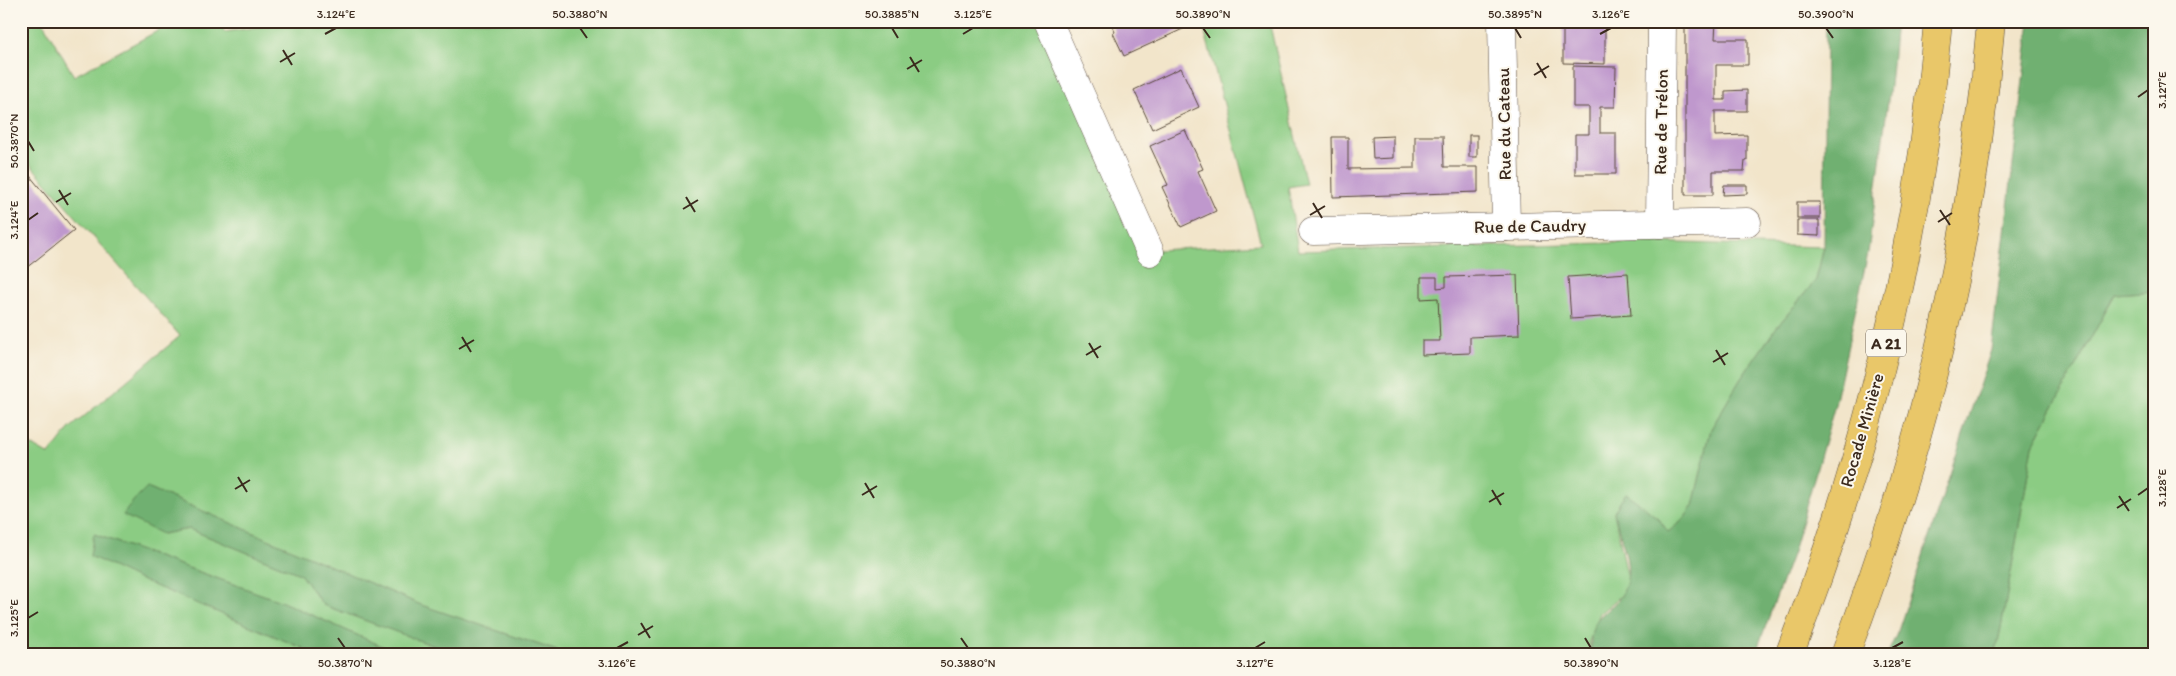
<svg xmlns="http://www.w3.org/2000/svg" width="2176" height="676" font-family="Itim,sans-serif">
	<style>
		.green { fill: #8bcc83; stroke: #637b50 }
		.forest { fill: #70b071; stroke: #566d48 }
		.building { fill: #bf98cd }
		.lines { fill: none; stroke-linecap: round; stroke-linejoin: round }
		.minor-casing { stroke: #564638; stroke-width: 29 }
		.motorway-casing { stroke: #564638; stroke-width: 29 }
		.minor { stroke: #fff; stroke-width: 28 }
		.motorway { stroke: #e9c769; stroke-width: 28 }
		.ticks { fill: none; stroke: #3b2a1e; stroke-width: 2 }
		.labels { text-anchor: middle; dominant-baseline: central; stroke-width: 4; stroke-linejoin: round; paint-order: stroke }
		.shield { fill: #fbf7ec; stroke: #75685c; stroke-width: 1 }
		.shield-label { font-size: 16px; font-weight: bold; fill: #3b2a1e }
		.street-label { font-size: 18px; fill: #3b2a1e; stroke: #fbf7ec }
		.neatline { fill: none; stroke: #3b2a1e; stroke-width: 2 }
		.ticks-label { font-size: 12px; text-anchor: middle; fill: #3b2a1e }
	</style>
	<rect width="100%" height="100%" fill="#fbf7ec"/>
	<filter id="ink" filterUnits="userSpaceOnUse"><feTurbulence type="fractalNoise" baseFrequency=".02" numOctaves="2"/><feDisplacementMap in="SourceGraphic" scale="10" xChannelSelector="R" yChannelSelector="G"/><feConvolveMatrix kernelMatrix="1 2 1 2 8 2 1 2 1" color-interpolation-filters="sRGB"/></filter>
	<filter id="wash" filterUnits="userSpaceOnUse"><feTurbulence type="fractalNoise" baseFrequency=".0096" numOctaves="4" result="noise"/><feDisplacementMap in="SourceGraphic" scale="20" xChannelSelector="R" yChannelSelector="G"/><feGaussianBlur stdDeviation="1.12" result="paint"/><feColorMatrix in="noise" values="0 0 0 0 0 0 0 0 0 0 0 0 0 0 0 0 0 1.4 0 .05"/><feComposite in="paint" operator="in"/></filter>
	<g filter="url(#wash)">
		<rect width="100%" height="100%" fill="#f2e5ca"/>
		<g class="green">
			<polygon points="21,21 42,21 74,76 176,21 221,21 224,32 299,21 1039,21 1141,251 1261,244 1202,21 1269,21 1306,184 1288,187 1298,251 1647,242 1824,247 1816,280 1776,328 1740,380 1711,429 1693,506 1683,520 1668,533 1659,519 1626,493 1614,512 1628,579 1623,594 1600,613 1589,642 1592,655 569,655 421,605 147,487 162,534 189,529 300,574 323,605 459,655 402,655 280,601 94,534 90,556 134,577 319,655 21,655 21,439 49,455 69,429 180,336 21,154"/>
			<polygon points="2155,291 2155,655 1995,655 2002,623 2033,445 2115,294"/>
		</g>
		<g class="forest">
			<path d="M 1826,21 L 1896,21 L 1890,86 L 1868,253 L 1835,405 L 1793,552 L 1755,655 L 1592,655 C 1584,605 1621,616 1627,580 C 1631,559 1618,532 1614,512 L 1626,493 L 1659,519 L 1668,532 L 1683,520 L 1693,506 L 1711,429 L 1740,380 L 1776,328 L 1816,280 L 1824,247 Z"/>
			<polygon points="2030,21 2155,21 2155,291 2115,294 2033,445 2002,623 1995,655 1887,655 1898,631 1991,350"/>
			<polygon points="147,487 421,605 569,655 459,655 323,605 300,574 189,529 162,534 123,515 134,500"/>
			<polygon points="94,534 280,601 402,655 319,655 134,577 90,556"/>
		</g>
		<g id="blocks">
			<g class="building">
				<polygon points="1110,21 1182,21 1185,28 1124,56 1113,33 1115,32"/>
				<polygon points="1579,21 1589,21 1589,24 1605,25 1605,64 1563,63 1563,24 1579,24"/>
				<polygon points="1685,21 1716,21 1715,39 1748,39 1748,65 1716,65 1716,100 1725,100 1725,91 1747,90 1747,111 1715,111 1715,136 1747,135 1747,161 1745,161 1744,171 1713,171 1713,195 1685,195"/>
				<polygon points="1573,66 1616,67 1615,107 1600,107 1600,133 1616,133 1616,174 1575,174 1575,134 1589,134 1589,107 1573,107"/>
				<polygon points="1181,68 1199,107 1152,129 1134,90"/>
				<polygon points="1185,130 1203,169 1198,171 1216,211 1181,227 1162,187 1168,185 1150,146"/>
				<rect x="1469" y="135" width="8" height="22"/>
				<polygon points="1393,136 1393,158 1373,159 1372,137"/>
				<polygon points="1415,136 1443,136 1444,167 1478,167 1478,192 1333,197 1332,137 1348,137 1348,169 1415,168"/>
				<polygon points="21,165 74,230 21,272"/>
				<polygon points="1724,185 1747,185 1747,194 1723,195"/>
				<rect x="1797" y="202" width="23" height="16"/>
				<polygon points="1797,220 1819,220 1819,236 1797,235"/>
				<polygon points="1628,273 1631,315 1571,319 1568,277"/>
				<polygon points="1517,275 1519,335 1470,337 1470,353 1422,355 1422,341 1440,341 1438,298 1421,299 1421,277 1437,277 1437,288 1446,287 1446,277"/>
			</g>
		</g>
	</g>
	<g filter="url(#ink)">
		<use href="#blocks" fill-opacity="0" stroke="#564638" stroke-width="1"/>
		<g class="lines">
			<g class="minor-casing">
				<g id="minor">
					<polyline points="1048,21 1150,252"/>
					<polyline points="1502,21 1506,227"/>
					<polyline points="1660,224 1662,21"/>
					<polyline points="1313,231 1747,222"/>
				</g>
			</g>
			<g class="motorway-casing">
				<g id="motorway">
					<path d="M 1789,655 C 1868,453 1920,238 1938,21"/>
					<path d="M 1845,655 C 1921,453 1974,237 1991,21"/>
				</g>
			</g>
			<use href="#minor" class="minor"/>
			<use href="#motorway" class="motorway"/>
		</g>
	</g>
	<path class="ticks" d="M 580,28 L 587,38M 892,28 L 898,38M 1203,28 L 1210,38M 1515,28 L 1521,38M 1826,28 L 1833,38M 325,34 L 336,28M 963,34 L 973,28M 1600,34 L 1611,28M 283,50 L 292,65M 910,57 L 919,72M 280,62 L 295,53M 1537,63 L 1546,78M 907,69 L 922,60M 1534,75 L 1549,66M 2138,97 L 2148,90M 28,141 L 34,151M 59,190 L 68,205M 686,197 L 695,212M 56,202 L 71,193M 1313,203 L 1322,218M 683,209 L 698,200M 1940,210 L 1950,225M 1310,215 L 1325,206M 28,220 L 38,213M 1938,222 L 1952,213M 462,337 L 471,352M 1089,343 L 1098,358M 459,349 L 474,340M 1716,350 L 1725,365M 1086,355 L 1101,346M 1713,362 L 1728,353M 238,477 L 247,492M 865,483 L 874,498M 235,489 L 250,480M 1492,490 L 1501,505M 862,495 L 877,486M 2138,495 L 2148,488M 2119,496 L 2129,511M 1489,502 L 1504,493M 2117,508 L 2131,499M 28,618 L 38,612M 641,623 L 650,638M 638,635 L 653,626M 338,638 L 345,648M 961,638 L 968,648M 1585,638 L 1591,648M 617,648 L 628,642M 1255,648 L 1265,642M 1892,648 L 1903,642"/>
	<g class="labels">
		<rect class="shield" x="1866" y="329.5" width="40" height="27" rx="4"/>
		<g class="shield-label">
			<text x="1886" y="343">A 21</text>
		</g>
		<g class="street-label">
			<text transform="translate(1661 122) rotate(-89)">Rue de Trélon</text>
			<text transform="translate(1504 124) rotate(-91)">Rue du Cateau</text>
			<text transform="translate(1530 226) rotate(-1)">Rue de Caudry</text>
			<text transform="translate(1862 430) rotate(-74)">Rocade Minière</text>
		</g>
	</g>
	<rect width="2176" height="676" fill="none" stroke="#fbf7ec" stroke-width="55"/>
	<rect x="28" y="28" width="2120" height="620" class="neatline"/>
	<g class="ticks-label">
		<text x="336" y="18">3.124°E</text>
		<text x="580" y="18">50.3880°N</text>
		<text x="892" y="18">50.3885°N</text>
		<text x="973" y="18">3.125°E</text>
		<text x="1203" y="18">50.3890°N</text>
		<text x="1515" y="18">50.3895°N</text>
		<text x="1611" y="18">3.126°E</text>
		<text x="1826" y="18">50.3900°N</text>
		<text transform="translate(2162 90) rotate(-90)" y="4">3.127°E</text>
		<text transform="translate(14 141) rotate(-90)" y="4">50.3870°N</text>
		<text transform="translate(14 220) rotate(-90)" y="4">3.124°E</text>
		<text transform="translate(2162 488) rotate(-90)" y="4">3.128°E</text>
		<text transform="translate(14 618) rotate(-90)" y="4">3.125°E</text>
		<text x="345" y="667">50.3870°N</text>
		<text x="617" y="667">3.126°E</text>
		<text x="968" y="667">50.3880°N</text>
		<text x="1255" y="667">3.127°E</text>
		<text x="1591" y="667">50.3890°N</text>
		<text x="1892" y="667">3.128°E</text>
	</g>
</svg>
